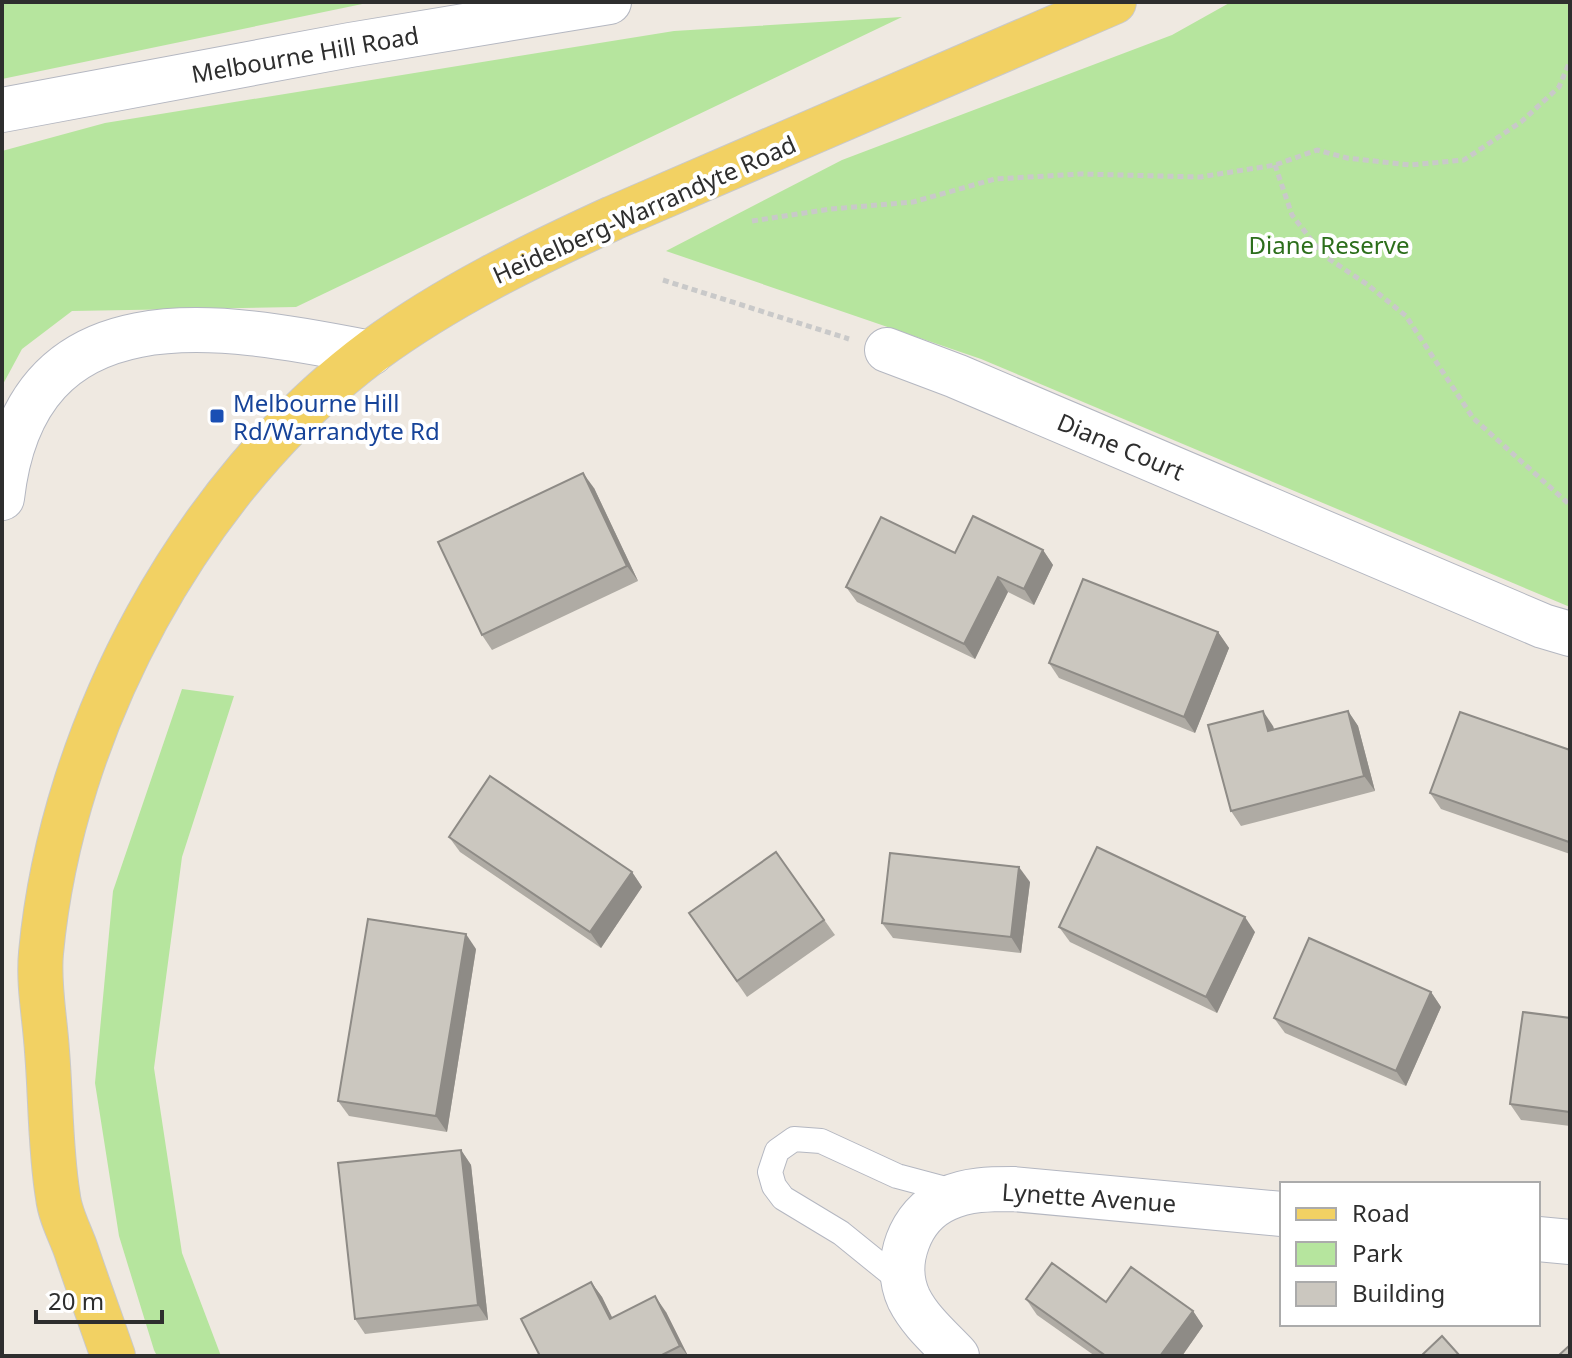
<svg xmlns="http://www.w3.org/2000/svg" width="1572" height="1358" font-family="'Noto Sans',sans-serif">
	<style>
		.green { fill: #b6e59e }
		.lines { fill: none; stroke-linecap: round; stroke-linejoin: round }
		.lane-casing { stroke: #b4b7c1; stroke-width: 26 }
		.street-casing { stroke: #b4b7c1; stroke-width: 46 }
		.primary-casing { stroke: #c9c9c9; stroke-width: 46 }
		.path { stroke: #c9c9c9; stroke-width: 5; stroke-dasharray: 6 4; stroke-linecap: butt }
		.lane { stroke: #fff; stroke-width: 24 }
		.street { stroke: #fff; stroke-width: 44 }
		.primary { stroke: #f2d163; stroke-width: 44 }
		.wall { fill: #afaba4 }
		.shaded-wall { fill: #8e8b86 }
		.building { fill: #cbc7bf; stroke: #8e8b86; stroke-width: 2 }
		.transit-dot { fill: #1a4fb4; stroke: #fff; stroke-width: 3 }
		.labels { text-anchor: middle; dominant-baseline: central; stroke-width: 8; stroke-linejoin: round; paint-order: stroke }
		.street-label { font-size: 24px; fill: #2e2e2e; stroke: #fff }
		.park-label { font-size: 24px; fill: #2c6e1b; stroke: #fff }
		.transit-label { font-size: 24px; fill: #164399; stroke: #fff; text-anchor: start }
	</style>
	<rect width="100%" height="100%" fill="#efe9e1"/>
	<g class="green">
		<polygon points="2,2 372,2 2,79"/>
		<polygon points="1231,2 1570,2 1570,607 981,359 666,251 842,160 1172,35"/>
		<polygon points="902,17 296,307 72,311 22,349 2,386 2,151 105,123 674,31"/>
		<polygon points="182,689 234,696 182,857 154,1068 182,1253 221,1356 157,1356 154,1350 119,1236 95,1083 113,891"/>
	</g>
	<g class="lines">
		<g class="lane-casing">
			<polyline id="lane" points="904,1284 841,1233 783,1198 774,1186 770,1172 777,1151 794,1139 821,1141 897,1176 957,1192"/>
		</g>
		<g class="street-casing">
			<g id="street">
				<polyline points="2,110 350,45 609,2"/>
				<polyline points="887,350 956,376 1543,626 1570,634"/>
				<path d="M 2,498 C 26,287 218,323 371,353"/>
				<polyline points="1538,1239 1570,1242"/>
				<path d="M 957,1356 C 940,1338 920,1321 909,1299 C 892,1263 910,1215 946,1199 C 967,1189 991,1189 1013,1189 L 1282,1214"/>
			</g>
		</g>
		<g class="primary-casing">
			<path id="primary" d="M 113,1356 C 101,1321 88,1286 76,1250 C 70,1233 60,1215 58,1197 C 50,1149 51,1099 47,1051 C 45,1019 38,984 41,953 C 62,727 191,486 374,350 C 448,296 530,256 613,218 L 1114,2"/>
		</g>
		<g class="path">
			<polyline points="1275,165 1292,215 1323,255 1368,285 1406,316 1473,418 1570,505"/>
			<polyline points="752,221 831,209 913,202 995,179 1080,174 1200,177 1275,165 1317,150 1347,158 1410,165 1464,160 1521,122 1559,87 1570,61"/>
			<polyline points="663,280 849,339"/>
		</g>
		<use href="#lane" class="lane"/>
		<use href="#street" class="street"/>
		<use href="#primary" class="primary"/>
	</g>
	<g class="wall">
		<polygon points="594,488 638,581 492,650 482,635"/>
		<polygon points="1043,550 1053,565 1034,605 1008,592 975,659 857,602 846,587 955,553"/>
		<polygon points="1218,632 1229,648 1195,733 1059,678 1049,663"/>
		<polygon points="1348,711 1358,726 1375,791 1241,826 1231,811 1273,726 1274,730"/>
		<polygon points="1570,750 1570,854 1441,809 1430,793"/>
		<polygon points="449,837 632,872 642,887 601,948 460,852"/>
		<polygon points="776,852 835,935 747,997 689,913"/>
		<polygon points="1030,882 1021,953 893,938 882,923"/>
		<polygon points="1059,927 1255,932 1217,1013 1070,942"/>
		<polygon points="476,949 447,1132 349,1116 338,1101"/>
		<polygon points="1431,992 1441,1007 1406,1086 1285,1033 1274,1018"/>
		<polygon points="1570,1018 1570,1126 1521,1120 1510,1104"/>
		<polygon points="461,1150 471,1165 488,1320 365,1334 355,1319"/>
		<polygon points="591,1282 602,1297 612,1318 666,1312 688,1356 540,1356"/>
		<polygon points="1026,1299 1106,1302 1193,1311 1203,1326 1182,1356 1095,1356 1037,1315"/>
	</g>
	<g class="shaded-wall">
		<polygon points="583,473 594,488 638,581 627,566"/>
		<polygon points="1043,550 1053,565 1034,605 1024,589"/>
		<polygon points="998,577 1008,592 975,659 964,644"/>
		<polygon points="1218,632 1229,648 1195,733 1184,717"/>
		<polygon points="1263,711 1273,726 1279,747 1268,731"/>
		<polygon points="1348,711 1358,726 1375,791 1364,776"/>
		<polygon points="1019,867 1030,882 1021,953 1011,937"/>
		<polygon points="632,872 642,887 601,948 590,932"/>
		<polygon points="1245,917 1255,932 1217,1013 1206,997"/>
		<polygon points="466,934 476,949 447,1132 436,1116"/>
		<polygon points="1431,992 1441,1007 1406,1086 1396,1071"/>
		<polygon points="461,1150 471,1165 488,1320 478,1305"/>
		<polygon points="591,1282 602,1297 621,1335 610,1319"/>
		<polygon points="655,1296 666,1312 688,1356 680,1346"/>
		<polygon points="1193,1311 1203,1326 1182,1356 1160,1356"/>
	</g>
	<g class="building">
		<polygon points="583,473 627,566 482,635 438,542"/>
		<polygon points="973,516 1043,550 1024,589 998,577 964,644 846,587 881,517 955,553"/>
		<polygon points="1083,579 1218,632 1184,717 1049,663"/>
		<polygon points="1263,711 1268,731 1348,711 1364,776 1231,811 1208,725"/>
		<polygon points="1460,712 1570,750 1569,842 1430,793"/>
		<polygon points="490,776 632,872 590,932 449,837"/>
		<polygon points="1097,847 1245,917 1206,997 1059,927"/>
		<polygon points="776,852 824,920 737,981 689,913"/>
		<polygon points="890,853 1019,867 1011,937 882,923"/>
		<polygon points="368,919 466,934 436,1116 338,1101"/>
		<polygon points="1309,938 1431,992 1396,1071 1274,1018"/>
		<polygon points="1523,1012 1570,1018 1570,1112 1510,1104"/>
		<polygon points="461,1150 478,1305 355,1319 338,1163"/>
		<polygon points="1052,1263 1106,1302 1131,1267 1193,1311 1160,1356 1106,1356 1026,1299"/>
		<polygon points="591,1282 610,1319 655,1296 680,1346 660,1356 540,1356 521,1319"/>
		<polygon points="1442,1336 1460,1356 1421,1356"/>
		<polygon points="1570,1345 1570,1356 1558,1356"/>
	</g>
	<rect class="transit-dot" x="209" y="408" width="16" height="16" rx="4"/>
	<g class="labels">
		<g class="street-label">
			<text transform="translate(305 54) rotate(-10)">Melbourne Hill Road</text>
			<text transform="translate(644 209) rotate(-24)">Heidelberg-Warrandyte Road</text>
			<text transform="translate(1121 446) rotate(23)">Diane Court</text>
			<text transform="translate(1089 1197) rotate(4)">Lynette Avenue</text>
		</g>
		<g class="park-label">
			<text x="1329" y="244">Diane Reserve</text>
		</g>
		<g class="transit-label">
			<text x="233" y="402">Melbourne Hill<tspan x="233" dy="28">Rd/Warrandyte Rd</tspan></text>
		</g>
	</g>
	<rect width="1572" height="1358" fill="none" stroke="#2e2e2e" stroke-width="8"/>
	<rect x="1280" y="1182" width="260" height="144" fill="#ffffff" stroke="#ababab" stroke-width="2"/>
	<rect x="1296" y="1208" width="40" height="12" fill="#f2d163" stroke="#ababab" stroke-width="2"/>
	<text x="1352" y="1222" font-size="24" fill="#2e2e2e">Road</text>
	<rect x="1296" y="1242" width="40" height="24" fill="#b6e59e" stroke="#ababab" stroke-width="2"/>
	<text x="1352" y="1262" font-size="24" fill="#2e2e2e">Park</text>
	<rect x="1296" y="1282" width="40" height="24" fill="#cbc7bf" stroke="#ababab" stroke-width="2"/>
	<text x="1352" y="1302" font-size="24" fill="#2e2e2e">Building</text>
	<path d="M36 1310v12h126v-12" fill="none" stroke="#2e2e2e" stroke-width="4"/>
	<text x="48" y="1310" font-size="24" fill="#2e2e2e" stroke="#ffffff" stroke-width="6" paint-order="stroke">20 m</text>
</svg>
